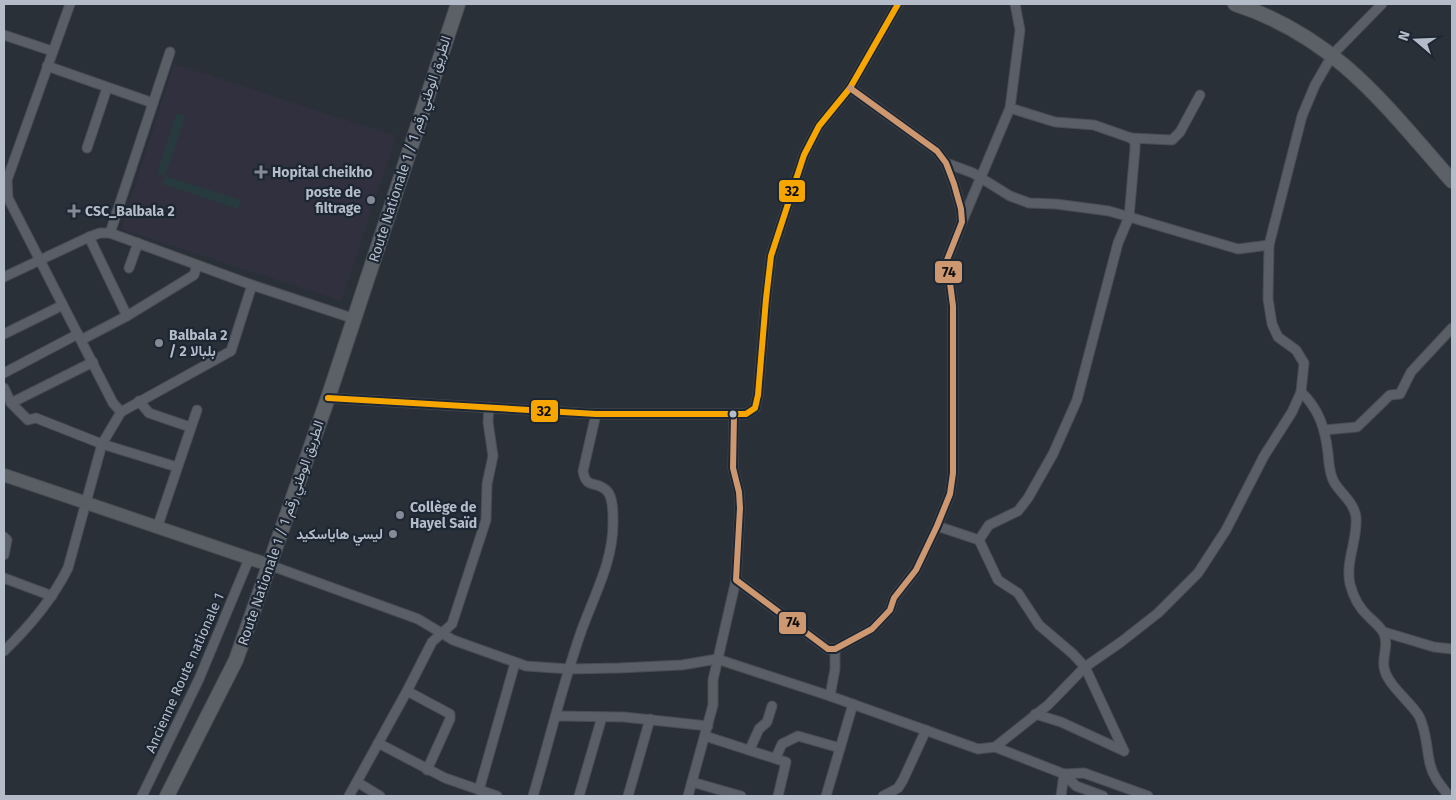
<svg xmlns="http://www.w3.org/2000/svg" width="1456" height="800" font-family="'Fira Sans',Vazirmatn,sans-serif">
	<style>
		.medical { fill: #31303e }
		.green { fill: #273a3e }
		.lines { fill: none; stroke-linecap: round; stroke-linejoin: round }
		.street-casing { stroke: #484c53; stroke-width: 11 }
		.secondary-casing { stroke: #484c53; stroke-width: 14 }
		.primary-casing { stroke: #484c55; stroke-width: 16 }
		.street { stroke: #5a5e66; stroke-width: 9 }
		.secondary { stroke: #595d64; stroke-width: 12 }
		.primary { stroke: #5c6168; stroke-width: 14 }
		.bus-1-casing { stroke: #1d2633; stroke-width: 10 }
		.bus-2-casing { stroke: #1d2633; stroke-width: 10 }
		.bus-1 { stroke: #f7a600; stroke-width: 6 }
		.bus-2 { stroke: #cd976f; stroke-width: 6 }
		.poi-dot { fill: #848b96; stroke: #1d2633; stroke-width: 2 }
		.bus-dot { fill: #b4bcc9; stroke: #1d2633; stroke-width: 2 }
		.labels { text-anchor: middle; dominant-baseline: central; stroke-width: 4.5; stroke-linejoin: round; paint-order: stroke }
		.street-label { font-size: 14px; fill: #b4bcc9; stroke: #1d2633 }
		.poi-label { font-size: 14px; font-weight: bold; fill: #b4bcc9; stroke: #1d2633; text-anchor: start }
		.line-badge { stroke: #1d2633; stroke-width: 2 }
		.pale-badge-label { font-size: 14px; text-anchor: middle; font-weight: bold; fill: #111 }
	</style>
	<rect width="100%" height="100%" fill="#2a3038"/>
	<polygon class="medical" points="174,64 396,136 341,301 121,229"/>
	<g class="green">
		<polygon points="177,113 185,116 165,176 157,173"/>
		<polygon points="165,176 241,200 238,209 162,184"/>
	</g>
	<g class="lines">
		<g class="street-casing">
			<g id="street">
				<polyline points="70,4 7,180 8,198 113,403 121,412 231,351 252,285"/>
				<polyline points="4,35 52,51"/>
				<polyline points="47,66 153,103"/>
				<polyline points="1131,138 1172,140 1180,132 1200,95"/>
				<polyline points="87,148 107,88"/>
				<polyline points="946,163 973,173 1010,196 1029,203 1056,204 1109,211 1238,249 1269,245"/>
				<polyline points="962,222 1010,108 1020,30 1015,4"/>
				<polyline points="110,233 170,52"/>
				<polyline points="89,237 127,316"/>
				<polyline points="129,268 138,243"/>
				<polyline points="4,277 89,237 100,233 110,233 252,285 355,319"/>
				<polyline points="4,334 61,306"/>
				<polyline points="81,340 127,316 194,275 197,265"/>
				<polyline points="4,373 78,334"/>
				<polyline points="4,388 11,403 28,420 36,418 102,444 177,467"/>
				<path d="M 1301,392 C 1319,409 1325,428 1328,453 C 1329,463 1329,473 1334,482 C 1341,494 1354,502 1356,517 C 1358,540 1345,561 1350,584 C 1353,596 1360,609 1369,617 C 1374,622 1381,627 1384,634 C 1389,645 1382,656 1384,667 C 1386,684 1410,701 1419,716 C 1427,732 1426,747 1430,764 C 1433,777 1441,786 1449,796"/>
				<polyline points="328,398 596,414 746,414 755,408 758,395 766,299 771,256 804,155 819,126 850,88 898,4"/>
				<polyline points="139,401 149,413 190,427"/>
				<polyline points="11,403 93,362"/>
				<polyline points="734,415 733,468 739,492 740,508 736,580 828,649 835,649 872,629 890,610 894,598 916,570 937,526 950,494 953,473 953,306 947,260 962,222 961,209 954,184 946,163 937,151 850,88"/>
				<polyline points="1324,430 1357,427 1390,395 1400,394 1411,372 1452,328"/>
				<polyline points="937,526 979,540 998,580 1018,593 1039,625 1073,654 1085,667 1124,751"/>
				<polyline points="157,528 197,410"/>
				<polyline points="4,537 7,540 4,555"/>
				<polyline points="979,540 989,525 1018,511 1028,498 1053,454 1077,400 1118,243 1129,217 1135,149 1135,142 1131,138 1094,125 1055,122 1010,108"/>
				<polyline points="272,566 418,619 453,640 526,666 569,669 619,668 682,665 717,659 830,696 978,749 995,747 1048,705 1085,667 1121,642 1158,613 1198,573 1226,530 1264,456 1292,412 1301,392 1304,363 1296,350 1278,337 1272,324 1268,299 1269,245 1302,116 1315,85 1333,54 1382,4"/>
				<polyline points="4,578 52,596"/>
				<polyline points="1384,632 1434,647 1452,649"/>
				<path d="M 4,651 C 29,627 52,600 68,568 L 102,444 L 121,412"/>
				<polyline points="407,691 450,714 450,719 427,770"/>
				<polyline points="830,696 835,669 835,649"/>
				<polyline points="1035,714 1061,722 1124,751"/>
				<polyline points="556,716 624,717 708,726"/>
				<polyline points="705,736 786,762 778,796"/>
				<polyline points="378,743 445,778 497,796"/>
				<polyline points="995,747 1064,774 1084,773 1148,796"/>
				<polyline points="750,749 759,729 767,722 772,706"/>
				<polyline points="776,757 782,744 798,736 840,748"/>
				<polyline points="1064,774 1076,786 1103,796"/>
				<polyline points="357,782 380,796"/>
				<polyline points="692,782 741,796"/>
				<polyline points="479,790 515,663"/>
				<polyline points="142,796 199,679 249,559"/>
				<polyline points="349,796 407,691 432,642 452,624 486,520 487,484 493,456 488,422 489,407"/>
				<path d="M 533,796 C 549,742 562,686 581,632 C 594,595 614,561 613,520 C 613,512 613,497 607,491 C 597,480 586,490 583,471 L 596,414"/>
				<polyline points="579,796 602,717"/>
				<polyline points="628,796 650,719"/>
				<polyline points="688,796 713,705 713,680 736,580"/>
				<polyline points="826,796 853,704"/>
				<polyline points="883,796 898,788 903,780 926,730"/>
				<polyline points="1061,796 1064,774"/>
			</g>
		</g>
		<g class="secondary-casing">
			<polyline id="secondary" points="4,475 272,566"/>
		</g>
		<g class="primary-casing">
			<g id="primary">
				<path d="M 1235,4 C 1336,37 1385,105 1452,181"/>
				<polyline points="167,796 236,660 328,398 458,4"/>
			</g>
		</g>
		<use href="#street" class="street"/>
		<use href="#secondary" class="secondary"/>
		<use href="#primary" class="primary"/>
		<g class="bus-1-casing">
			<polyline id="bus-1" points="328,398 596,414 746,414 755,408 758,395 766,299 771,256 804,155 819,126 850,88 898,4"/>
		</g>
		<g class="bus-2-casing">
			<polyline id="bus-2" points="734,415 733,468 739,492 740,508 736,580 828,649 835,649 872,629 890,610 894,598 916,570 937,526 950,494 953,473 953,306 947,260 962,222 961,209 954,184 946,163 937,151 850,88"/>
		</g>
		<use href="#bus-1" class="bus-1"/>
		<use href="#bus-2" class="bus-2"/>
	</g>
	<g class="poi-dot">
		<path d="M258.5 164.5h5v5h5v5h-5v5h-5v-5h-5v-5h5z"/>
		<circle cx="371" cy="200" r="5"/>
		<path d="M71.5 203.5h5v5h5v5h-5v5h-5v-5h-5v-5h5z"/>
		<circle cx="159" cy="343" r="5"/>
		<circle cx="400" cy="515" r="5"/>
		<circle cx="393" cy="534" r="5"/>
	</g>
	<circle class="bus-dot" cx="733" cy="414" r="4.5"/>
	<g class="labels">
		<g class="street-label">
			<text transform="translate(410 149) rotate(-72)">Route Nationale 1 / الطريق الوطني رقم 1</text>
			<text transform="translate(281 533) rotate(-71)">Route Nationale 1 / الطريق الوطني رقم 1</text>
			<text transform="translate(185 673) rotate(-66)">Ancienne Route nationale 1</text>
		</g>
		<g class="poi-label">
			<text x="272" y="172">Hopital cheikho</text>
			<text x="361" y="192" text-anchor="end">poste de<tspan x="361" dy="16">filtrage</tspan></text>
			<text x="85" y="211">CSC_Balbala 2</text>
			<text x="169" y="335">Balbala 2<tspan x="169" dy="16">/ بلبالا 2</tspan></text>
			<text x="410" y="507">Collège de<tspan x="410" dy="16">Hayel Saïd</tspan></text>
			<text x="383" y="534" text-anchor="end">ليسي هاياسكيد</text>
		</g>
	</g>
	<g class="line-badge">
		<rect x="778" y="179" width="28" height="24" rx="5" fill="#f7a600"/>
		<rect x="934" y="260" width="29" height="24" rx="5" fill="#cd976f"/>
		<rect x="530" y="399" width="29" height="24" rx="5" fill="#f7a600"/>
		<rect x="778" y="611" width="29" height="24" rx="5" fill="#cd976f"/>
	</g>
	<g class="pale-badge-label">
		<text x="792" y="196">32</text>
		<text x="949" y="277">74</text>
		<text x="544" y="416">32</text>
		<text x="793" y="627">74</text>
	</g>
	<rect width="1456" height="800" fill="none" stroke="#b4bcc9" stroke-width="10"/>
	<g transform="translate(1416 40) rotate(289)" stroke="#1d2633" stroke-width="4" paint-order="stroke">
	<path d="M0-4L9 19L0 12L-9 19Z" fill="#b4bcc9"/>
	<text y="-8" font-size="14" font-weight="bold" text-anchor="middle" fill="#b4bcc9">N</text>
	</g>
</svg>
